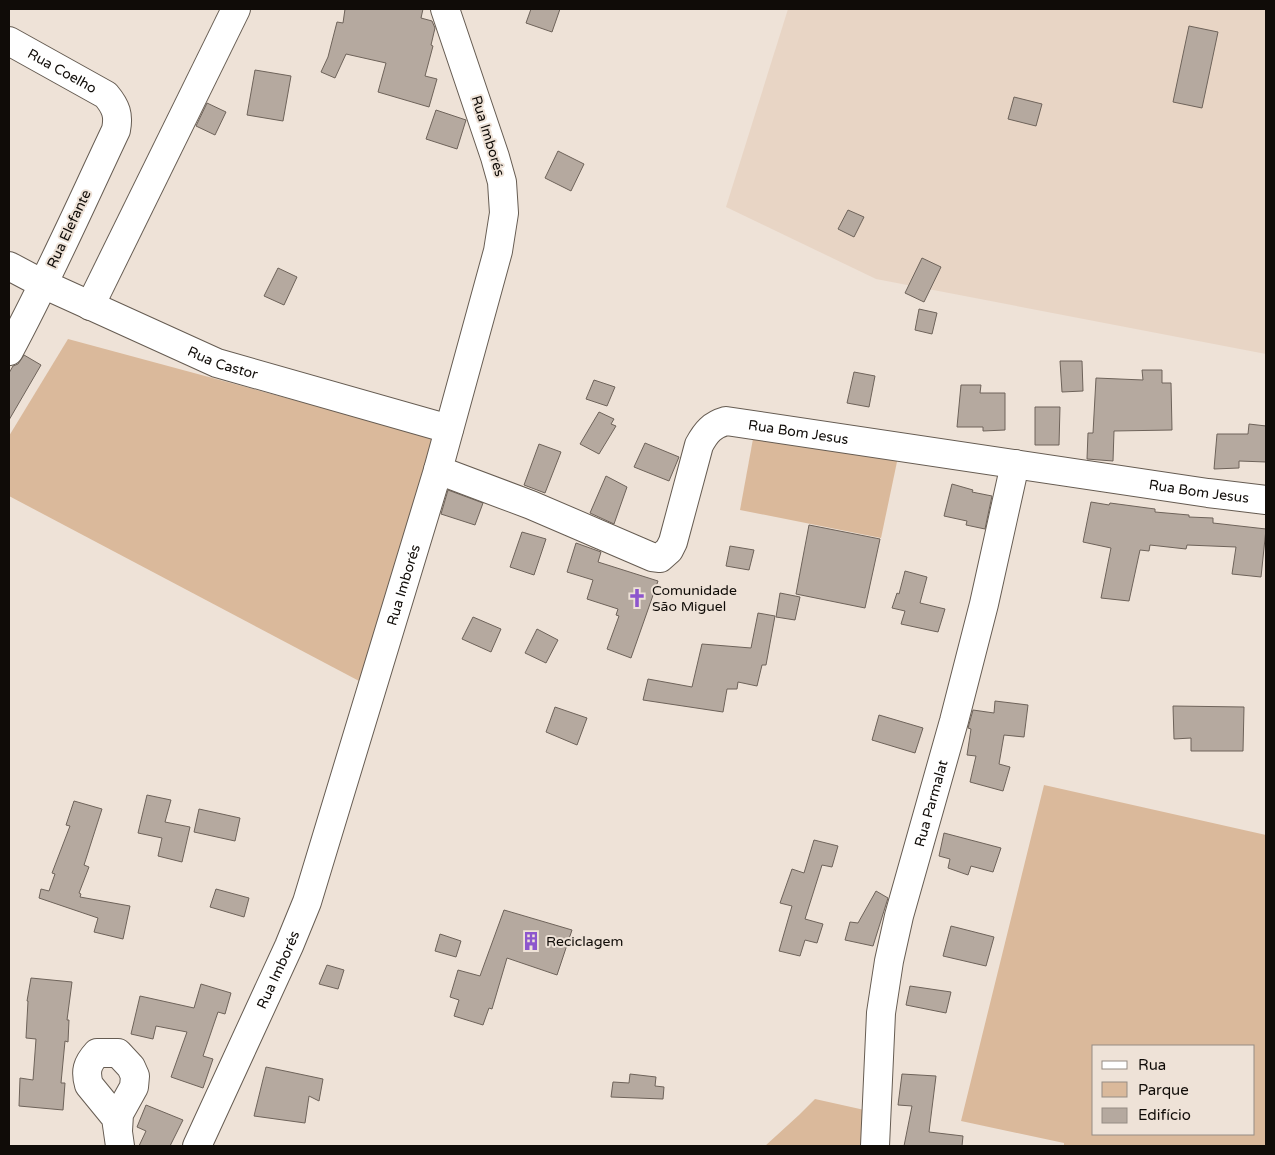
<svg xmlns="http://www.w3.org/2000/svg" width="1275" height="1155" font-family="'Varela Round',sans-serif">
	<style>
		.built { fill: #e8d5c5 }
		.green { fill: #dab99b; fill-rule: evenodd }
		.building { fill: #b5a99f; stroke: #6e635a }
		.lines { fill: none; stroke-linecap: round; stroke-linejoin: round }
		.minor-casing { stroke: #665c52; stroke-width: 30 }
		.minor { stroke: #fff; stroke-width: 28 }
		.labels { text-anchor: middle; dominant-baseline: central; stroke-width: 4; stroke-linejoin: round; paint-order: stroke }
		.street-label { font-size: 14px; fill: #100c08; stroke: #eee2d7 }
		.poi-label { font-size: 14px; fill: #100c08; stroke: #eee2d7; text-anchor: start }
	</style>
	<rect width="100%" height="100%" fill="#eee2d7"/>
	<polygon class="built" points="788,9 1266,9 1266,354 876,279 726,207"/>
	<g class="green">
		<polygon points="68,339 439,439 361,682 9,496 9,436"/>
		<polygon points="755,428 898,457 881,538 740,510"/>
		<path d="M 1044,785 L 1266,835 L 1266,1146 L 1064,1146 L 1064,1143 L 961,1121 ZM 1094,1046 L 1254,1046 L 1254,1134 L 1094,1134 Z"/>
		<polygon points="815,1099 869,1111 865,1146 765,1146 799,1115"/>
	</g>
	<g class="building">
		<polygon points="345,9 423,9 421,18 432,21 435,28 431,45 433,46 425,76 437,79 429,107 378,92 386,63 346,54 335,78 321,72 328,57 337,22 343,23"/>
		<polygon points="531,9 560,9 552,32 526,23"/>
		<polygon points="1189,26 1218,32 1202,108 1173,102"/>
		<polygon points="255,70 291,76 283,121 247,115"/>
		<polygon points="1014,97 1042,104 1036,126 1008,119"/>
		<polygon points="207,103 226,112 215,135 196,126"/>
		<polygon points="436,110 466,120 457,149 426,139"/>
		<polygon points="558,151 584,164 571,191 545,178"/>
		<polygon points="848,210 864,217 854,237 838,229"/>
		<polygon points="922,258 941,267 924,302 905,293"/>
		<polygon points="278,268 297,277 284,305 264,296"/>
		<polygon points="919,309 937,313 932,334 915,330"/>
		<polygon points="24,355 41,365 9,420 9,373 13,366 18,364"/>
		<polygon points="1060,361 1082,361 1083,391 1062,392"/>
		<polygon points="1142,370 1162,370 1162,383 1171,383 1172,430 1114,431 1113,461 1087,459 1088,433 1093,433 1096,378 1143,380"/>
		<polygon points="854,372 875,376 869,407 847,403"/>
		<polygon points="594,380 615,387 607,406 586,399"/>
		<polygon points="961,385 981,385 980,393 1005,393 1005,430 983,431 983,427 957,427"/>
		<polygon points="1035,407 1060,407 1059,445 1035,445"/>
		<polygon points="599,412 614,419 611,424 616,426 599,454 580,444"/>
		<polygon points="1249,424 1266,426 1266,462 1239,461 1239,468 1214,469 1217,434 1248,434"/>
		<polygon points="645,443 679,457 669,481 634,467"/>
		<polygon points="539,444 561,452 545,493 524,485"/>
		<polygon points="606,476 627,487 614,524 590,513"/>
		<polygon points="952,484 973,490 972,492 992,496 985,529 966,525 967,521 944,516"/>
		<polygon points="448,490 483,503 475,525 441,514"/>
		<polygon points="1091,502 1109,505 1110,503 1155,509 1155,512 1189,515 1189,517 1213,518 1213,523 1266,529 1261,577 1232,574 1236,547 1187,545 1186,549 1150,545 1149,551 1140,550 1129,601 1101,598 1111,548 1083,542"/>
		<polygon points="809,525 880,539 865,608 796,594"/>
		<polygon points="522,532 546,539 534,575 510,567"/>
		<polygon points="576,543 601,552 598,562 658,581 631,658 607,649 619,616 616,615 618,609 587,599 593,580 567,572"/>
		<polygon points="730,546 754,550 749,570 726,566"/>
		<polygon points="905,571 927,577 920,603 945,609 938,632 901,624 905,611 892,608 897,593 899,594"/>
		<polygon points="780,593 800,597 795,620 776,617"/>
		<polygon points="758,613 775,616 766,665 762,665 757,686 738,682 737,689 727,689 723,712 643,700 648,679 692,687 702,644 751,648"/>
		<polygon points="473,617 501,629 491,652 462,639"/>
		<polygon points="537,629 558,640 546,663 525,653"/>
		<polygon points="995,701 1028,705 1024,737 1004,735 999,764 1010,767 1003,791 970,782 976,756 967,755 971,729 968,728 973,710 994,713"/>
		<polygon points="1173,706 1244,707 1243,751 1191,751 1191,738 1174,739"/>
		<polygon points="555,707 587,718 577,745 546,732"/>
		<polygon points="879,715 923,728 915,753 872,740"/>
		<polygon points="147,795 171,800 165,822 190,827 182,862 158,856 162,838 138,833"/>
		<polygon points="74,801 102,809 84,865 89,867 79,893 81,894 80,897 130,906 123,939 94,932 98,918 39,898 41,889 49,891 55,874 52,873 70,826 66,825"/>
		<polygon points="199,809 240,818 235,841 194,832"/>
		<polygon points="944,833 1001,848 993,872 971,866 968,875 948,868 950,859 939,856"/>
		<polygon points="814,840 838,846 832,867 822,865 805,919 823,924 817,943 805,940 800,956 779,951 792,906 780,903 792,869 804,873"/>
		<polygon points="216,889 249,898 244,917 210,907"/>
		<polygon points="876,891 888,898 873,946 845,940 850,922 858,923"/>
		<polygon points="504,910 572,930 557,975 507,958 492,1009 489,1008 483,1025 454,1016 459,1000 450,997 458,970 480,976"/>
		<polygon points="951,926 994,937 986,966 943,956"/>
		<polygon points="440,934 461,941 456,957 435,951"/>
		<polygon points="327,965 344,970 338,989 319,984"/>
		<polygon points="31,978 72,982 67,1020 69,1020 68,1042 65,1041 61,1083 65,1083 63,1110 19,1106 20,1078 33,1080 36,1039 26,1038 28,1001 27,1001"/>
		<polygon points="201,984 231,993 225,1014 218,1012 203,1056 213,1059 203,1088 171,1077 187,1032 156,1026 153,1039 131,1034 140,996 194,1008"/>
		<polygon points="910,986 951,992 946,1013 906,1005"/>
		<polygon points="266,1067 323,1079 319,1101 309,1096 305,1123 254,1116"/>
		<polygon points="630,1074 656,1077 655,1086 664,1087 663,1099 611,1097 613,1082 629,1083"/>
		<polygon points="902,1074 936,1076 929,1132 963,1136 962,1146 904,1146 912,1106 898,1105"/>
		<polygon points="146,1105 183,1120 170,1146 139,1146 146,1131 137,1127"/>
	</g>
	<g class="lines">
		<g class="minor-casing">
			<g id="minor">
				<path id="s1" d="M 9,41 L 106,95 C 116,107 119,115 116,130 C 81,204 48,279 9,351"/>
				<path id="s2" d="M 9,266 L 43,284 L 217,363 L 449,429"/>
				<polyline points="90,306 236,9"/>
				<path id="s3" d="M 438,470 L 531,505 L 652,557 L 660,558 L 669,550 L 673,542 L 699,445 C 706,432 712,425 726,421 L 1208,493 L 1266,500"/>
				<path d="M 118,1131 L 119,1114 L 134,1087 L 135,1076 L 131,1067 L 118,1053 L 97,1053 C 87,1064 85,1071 89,1085 L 116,1118 L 120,1146"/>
				<path id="s4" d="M 197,1146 L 289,946 L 307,902 L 438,470 L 498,251 L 504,213 L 502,182 L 495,157 L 445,9"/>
				<path id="s5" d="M 875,1146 L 881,1013 L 889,961 L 899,916 L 954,721 L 984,604 L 1015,464"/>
			</g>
		</g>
		<use href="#minor" class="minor"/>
	</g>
	<defs>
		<g id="church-bare" transform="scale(1.5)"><path d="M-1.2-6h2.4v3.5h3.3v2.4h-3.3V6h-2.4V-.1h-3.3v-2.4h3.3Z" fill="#8d56cd" stroke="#eee2d7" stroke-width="2.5" paint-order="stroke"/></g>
		<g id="building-bare" transform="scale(1.5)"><path d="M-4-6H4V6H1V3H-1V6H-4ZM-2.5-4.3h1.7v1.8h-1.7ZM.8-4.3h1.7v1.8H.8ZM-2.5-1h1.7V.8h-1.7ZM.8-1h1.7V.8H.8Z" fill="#8d56cd" stroke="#eee2d7" stroke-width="2.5" paint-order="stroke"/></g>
	</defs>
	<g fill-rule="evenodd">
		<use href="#church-bare" x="637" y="598"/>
		<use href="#building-bare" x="531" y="941"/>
	</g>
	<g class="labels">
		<g class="street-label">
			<text stroke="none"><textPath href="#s1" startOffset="61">Rua Coelho</textPath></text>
			<text transform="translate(488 136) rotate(73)">Rua Imborés</text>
			<text transform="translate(69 229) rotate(-65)">Rua Elefante</text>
			<text stroke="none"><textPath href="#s2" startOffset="235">Rua Castor</textPath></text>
			<text stroke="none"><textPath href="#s3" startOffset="471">Rua Bom Jesus</textPath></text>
			<text stroke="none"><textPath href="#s3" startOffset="876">Rua Bom Jesus</textPath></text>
			<text stroke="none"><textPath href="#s4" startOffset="599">Rua Imborés</textPath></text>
			<text stroke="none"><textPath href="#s5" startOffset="349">Rua Parmalat</textPath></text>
			<text stroke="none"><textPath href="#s4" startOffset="194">Rua Imborés</textPath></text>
		</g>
		<g class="poi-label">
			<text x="652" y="590">Comunidade<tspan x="652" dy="16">São Miguel</tspan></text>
			<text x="546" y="941">Reciclagem</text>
		</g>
	</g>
	<rect width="1275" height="1155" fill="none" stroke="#100c08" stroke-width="20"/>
	<rect x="1092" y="1045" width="162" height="90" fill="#eee2d7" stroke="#958c84"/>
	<rect x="1102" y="1061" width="25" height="8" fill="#ffffff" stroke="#958c84"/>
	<text x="1138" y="1070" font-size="15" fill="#100c08">Rua</text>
	<rect x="1102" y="1082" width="25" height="15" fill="#dab99b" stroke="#958c84"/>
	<text x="1138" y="1095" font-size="15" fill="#100c08">Parque</text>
	<rect x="1102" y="1108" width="25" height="15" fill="#b5a99f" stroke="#958c84"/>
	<text x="1138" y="1120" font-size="15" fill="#100c08">Edifício</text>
</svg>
